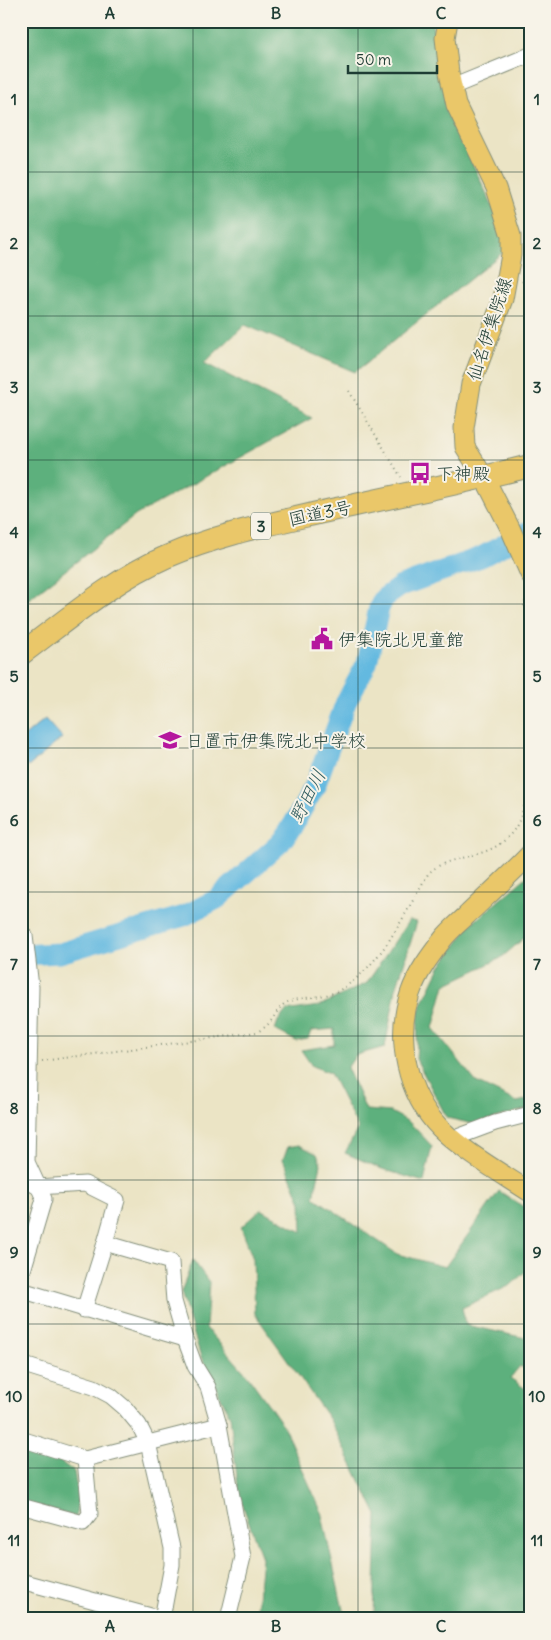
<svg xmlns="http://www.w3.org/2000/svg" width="551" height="1640" font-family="Delius,'Klee One',sans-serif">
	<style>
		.forest { fill: #5db07d; stroke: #3e7658 }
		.water { fill: #63b9e0; stroke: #417b8a }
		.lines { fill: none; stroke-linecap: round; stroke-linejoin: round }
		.river { stroke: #63b9e0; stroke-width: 21 }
		.minor-casing { stroke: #85907c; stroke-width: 17 }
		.major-casing { stroke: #85907c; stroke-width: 21 }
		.highway-casing { stroke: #85907c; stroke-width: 24 }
		.path { stroke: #85907c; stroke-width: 2; stroke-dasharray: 1 4; stroke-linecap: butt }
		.minor { stroke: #fff; stroke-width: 15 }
		.major { stroke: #eac769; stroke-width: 19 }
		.highway { stroke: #eac769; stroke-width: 22 }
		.grid { fill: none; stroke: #1f3d34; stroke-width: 1; stroke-opacity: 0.55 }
		.labels { text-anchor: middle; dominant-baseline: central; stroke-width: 4; stroke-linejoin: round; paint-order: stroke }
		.shield { fill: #f7f3e8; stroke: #60746a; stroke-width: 1 }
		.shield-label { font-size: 16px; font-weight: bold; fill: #1f3d34 }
		.street-label { font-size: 18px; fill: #1f3d34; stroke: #f7f3e8 }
		.poi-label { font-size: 18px; fill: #1f3d34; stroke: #f7f3e8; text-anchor: start }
		.water-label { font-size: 19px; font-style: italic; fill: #305c5f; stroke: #f7f3e8 }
		.neatline { fill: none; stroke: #1f3d34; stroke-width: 2 }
		.grid-label { font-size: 16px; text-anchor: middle; font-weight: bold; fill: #1f3d34 }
	</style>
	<rect width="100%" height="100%" fill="#f7f3e8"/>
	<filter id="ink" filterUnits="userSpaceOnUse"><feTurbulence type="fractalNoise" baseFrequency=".02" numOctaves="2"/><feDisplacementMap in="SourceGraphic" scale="10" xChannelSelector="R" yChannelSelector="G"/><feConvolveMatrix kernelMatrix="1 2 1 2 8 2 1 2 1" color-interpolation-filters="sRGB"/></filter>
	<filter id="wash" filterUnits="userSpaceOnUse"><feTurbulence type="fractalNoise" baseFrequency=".0096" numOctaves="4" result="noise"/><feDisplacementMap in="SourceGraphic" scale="20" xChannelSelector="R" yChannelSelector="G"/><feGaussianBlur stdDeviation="1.12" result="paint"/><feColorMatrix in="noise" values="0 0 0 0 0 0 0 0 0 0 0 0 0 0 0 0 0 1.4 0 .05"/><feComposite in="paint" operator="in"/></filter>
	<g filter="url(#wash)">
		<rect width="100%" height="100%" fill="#ebe4c5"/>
		<g class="forest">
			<polygon points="21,21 431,21 463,143 511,246 355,372 245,325 204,363 312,418 136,515 21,605"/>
			<polygon points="530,874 530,933 501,958 445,985 433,1028 476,1082 517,1102 530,1099 530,1108 474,1124 447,1118 416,1059 419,1010 440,967 470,925"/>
			<polygon points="409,920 417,922 396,989 385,1047 356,1055 347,1068 366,1110 391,1112 409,1122 432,1146 424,1182 382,1169 345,1153 358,1128 330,1073 312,1066 301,1050 334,1045 334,1029 311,1031 308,1039 296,1041 275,1030 278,1021 286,1011 319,1006 367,983"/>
			<polygon points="299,1145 317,1154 321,1164 314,1197 397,1254 445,1267 499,1191 530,1211 530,1267 511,1285 462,1308 466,1325 530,1339 530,1372 520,1366 510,1378 530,1392 530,1619 374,1619 377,1515 330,1420 255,1314 253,1259 241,1227 261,1209 302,1232 301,1202 283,1159 288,1147"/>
			<polygon points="193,1260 209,1282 206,1328 248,1376 283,1425 321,1511 345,1619 256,1619 262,1558 239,1495 230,1416 201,1357 181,1292"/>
			<polygon points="21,1450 61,1462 74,1472 78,1493 76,1517 21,1501"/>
		</g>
		<polygon class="water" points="45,719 62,738 28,767 21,759 21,739"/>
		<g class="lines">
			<polyline class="river" points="21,955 60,953 184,916 217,899 280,843 293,825 315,786 346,702 367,663 379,608 384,598 401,586 481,557 530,531"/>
		</g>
	</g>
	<g filter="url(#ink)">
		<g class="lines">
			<g class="minor-casing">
				<g id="minor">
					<polyline points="452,87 530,55"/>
					<polyline points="21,936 25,936 31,987 27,1162 44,1199 21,1277"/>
					<polyline points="452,1139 495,1123 530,1114"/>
					<polyline points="21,1177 38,1187 85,1184 117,1200 105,1243 171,1262 174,1301 185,1339 195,1366 208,1387 219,1425 243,1557 228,1619"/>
					<polyline points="21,1290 185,1339"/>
					<polyline points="84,1310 105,1243"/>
					<polyline points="21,1364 94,1387 111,1396 125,1408 139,1425 148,1443 172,1548 172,1565 162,1619"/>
					<polyline points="21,1439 85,1459"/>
					<polyline points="21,1506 83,1523 90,1514 85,1459 219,1425"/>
					<polyline points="21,1581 162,1619"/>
				</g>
			</g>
			<g class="major-casing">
				<g id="major">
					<polyline points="448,21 445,38 449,73 456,105 496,188 511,236 511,255 503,299 471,384 464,428 465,447 484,477 510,528 530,574"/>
					<path d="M 530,854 C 510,875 488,895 467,915 C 459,923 450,930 443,939 C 430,956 417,973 410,994 C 395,1039 407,1094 440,1128 C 464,1152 501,1173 530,1192"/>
				</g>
			</g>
			<g class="highway-casing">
				<path id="highway" d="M 21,654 C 67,620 113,580 166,557 C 216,535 270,524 322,512 C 392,497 461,483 530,466"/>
			</g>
			<g class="path">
				<polyline points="522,282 530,276"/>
				<polyline points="349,391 401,477"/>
				<polyline points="530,600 523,603 530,618"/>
				<path d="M 42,1061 L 257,1032 C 261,1030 266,1027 269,1023 C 274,1018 277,1010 283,1005 C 292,996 323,999 338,991 C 382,966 403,916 428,874 C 450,851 490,863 513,831 C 522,820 523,804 530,792"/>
			</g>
			<use href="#minor" class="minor"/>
			<use href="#major" class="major"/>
			<use href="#highway" class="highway"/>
		</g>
	</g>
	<path class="grid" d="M 193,21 L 193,1619M 358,21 L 358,1619M 21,172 L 530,172M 21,316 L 530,316M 21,460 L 530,460M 21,604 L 530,604M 21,748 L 530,748M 21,892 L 530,892M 21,1036 L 530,1036M 21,1180 L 530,1180M 21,1324 L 530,1324M 21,1468 L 530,1468"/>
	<defs>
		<g id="bus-bare" transform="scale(1.725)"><path d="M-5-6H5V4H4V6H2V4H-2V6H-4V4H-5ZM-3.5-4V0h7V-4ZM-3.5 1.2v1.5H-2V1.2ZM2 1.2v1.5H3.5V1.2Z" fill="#b5179e" stroke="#f7f3e8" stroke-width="2.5" paint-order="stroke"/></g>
		<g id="civic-bare" transform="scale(1.725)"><path d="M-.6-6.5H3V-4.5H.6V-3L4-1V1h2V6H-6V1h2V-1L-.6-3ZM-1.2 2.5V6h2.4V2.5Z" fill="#b5179e" stroke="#f7f3e8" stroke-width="2.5" paint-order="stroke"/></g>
		<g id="school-bare" transform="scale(1.725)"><path d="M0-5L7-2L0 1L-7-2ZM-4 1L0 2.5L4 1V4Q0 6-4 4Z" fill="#b5179e" stroke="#f7f3e8" stroke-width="2.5" paint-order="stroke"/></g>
	</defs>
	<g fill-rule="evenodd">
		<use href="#bus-bare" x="420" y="473"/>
		<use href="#civic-bare" x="322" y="639"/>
		<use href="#school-bare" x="170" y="740"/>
	</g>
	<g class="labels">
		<rect class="shield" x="251" y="512.5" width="20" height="27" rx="4"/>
		<g class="shield-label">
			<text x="261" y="526">3</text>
		</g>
		<g class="street-label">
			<text transform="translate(489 329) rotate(-72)">仙名伊集院線</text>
			<text transform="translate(320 513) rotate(-12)">国道3号</text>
		</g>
		<g class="poi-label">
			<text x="436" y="473">下神殿</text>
			<text x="338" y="639">伊集院北児童館</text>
			<text x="186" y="740">日置市伊集院北中学校</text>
		</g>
		<g class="water-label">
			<text transform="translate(307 796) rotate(-63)">野田川</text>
		</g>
	</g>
	<rect width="551" height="1640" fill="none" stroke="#f7f3e8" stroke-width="55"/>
	<path d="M348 65v8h89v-8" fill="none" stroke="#1f3d34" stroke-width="2.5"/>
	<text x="356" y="65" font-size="15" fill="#1f3d34" stroke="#f7f3e8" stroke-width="4" paint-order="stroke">50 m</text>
	<rect x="28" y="28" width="496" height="1584" class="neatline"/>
	<g class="grid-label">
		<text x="110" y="19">A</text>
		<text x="276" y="19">B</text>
		<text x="441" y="19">C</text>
		<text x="14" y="105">1</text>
		<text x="537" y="105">1</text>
		<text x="14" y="249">2</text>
		<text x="537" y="249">2</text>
		<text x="14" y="393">3</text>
		<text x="537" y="393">3</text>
		<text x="14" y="538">4</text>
		<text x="537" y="538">4</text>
		<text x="14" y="682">5</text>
		<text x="537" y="682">5</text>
		<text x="14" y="826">6</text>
		<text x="537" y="826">6</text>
		<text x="14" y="970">7</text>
		<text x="537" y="970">7</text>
		<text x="14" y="1114">8</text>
		<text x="537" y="1114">8</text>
		<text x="14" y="1258">9</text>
		<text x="537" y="1258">9</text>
		<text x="14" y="1402">10</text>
		<text x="537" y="1402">10</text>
		<text x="14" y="1546">11</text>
		<text x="537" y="1546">11</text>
		<text x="110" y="1632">A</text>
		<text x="276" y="1632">B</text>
		<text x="441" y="1632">C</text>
	</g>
</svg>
